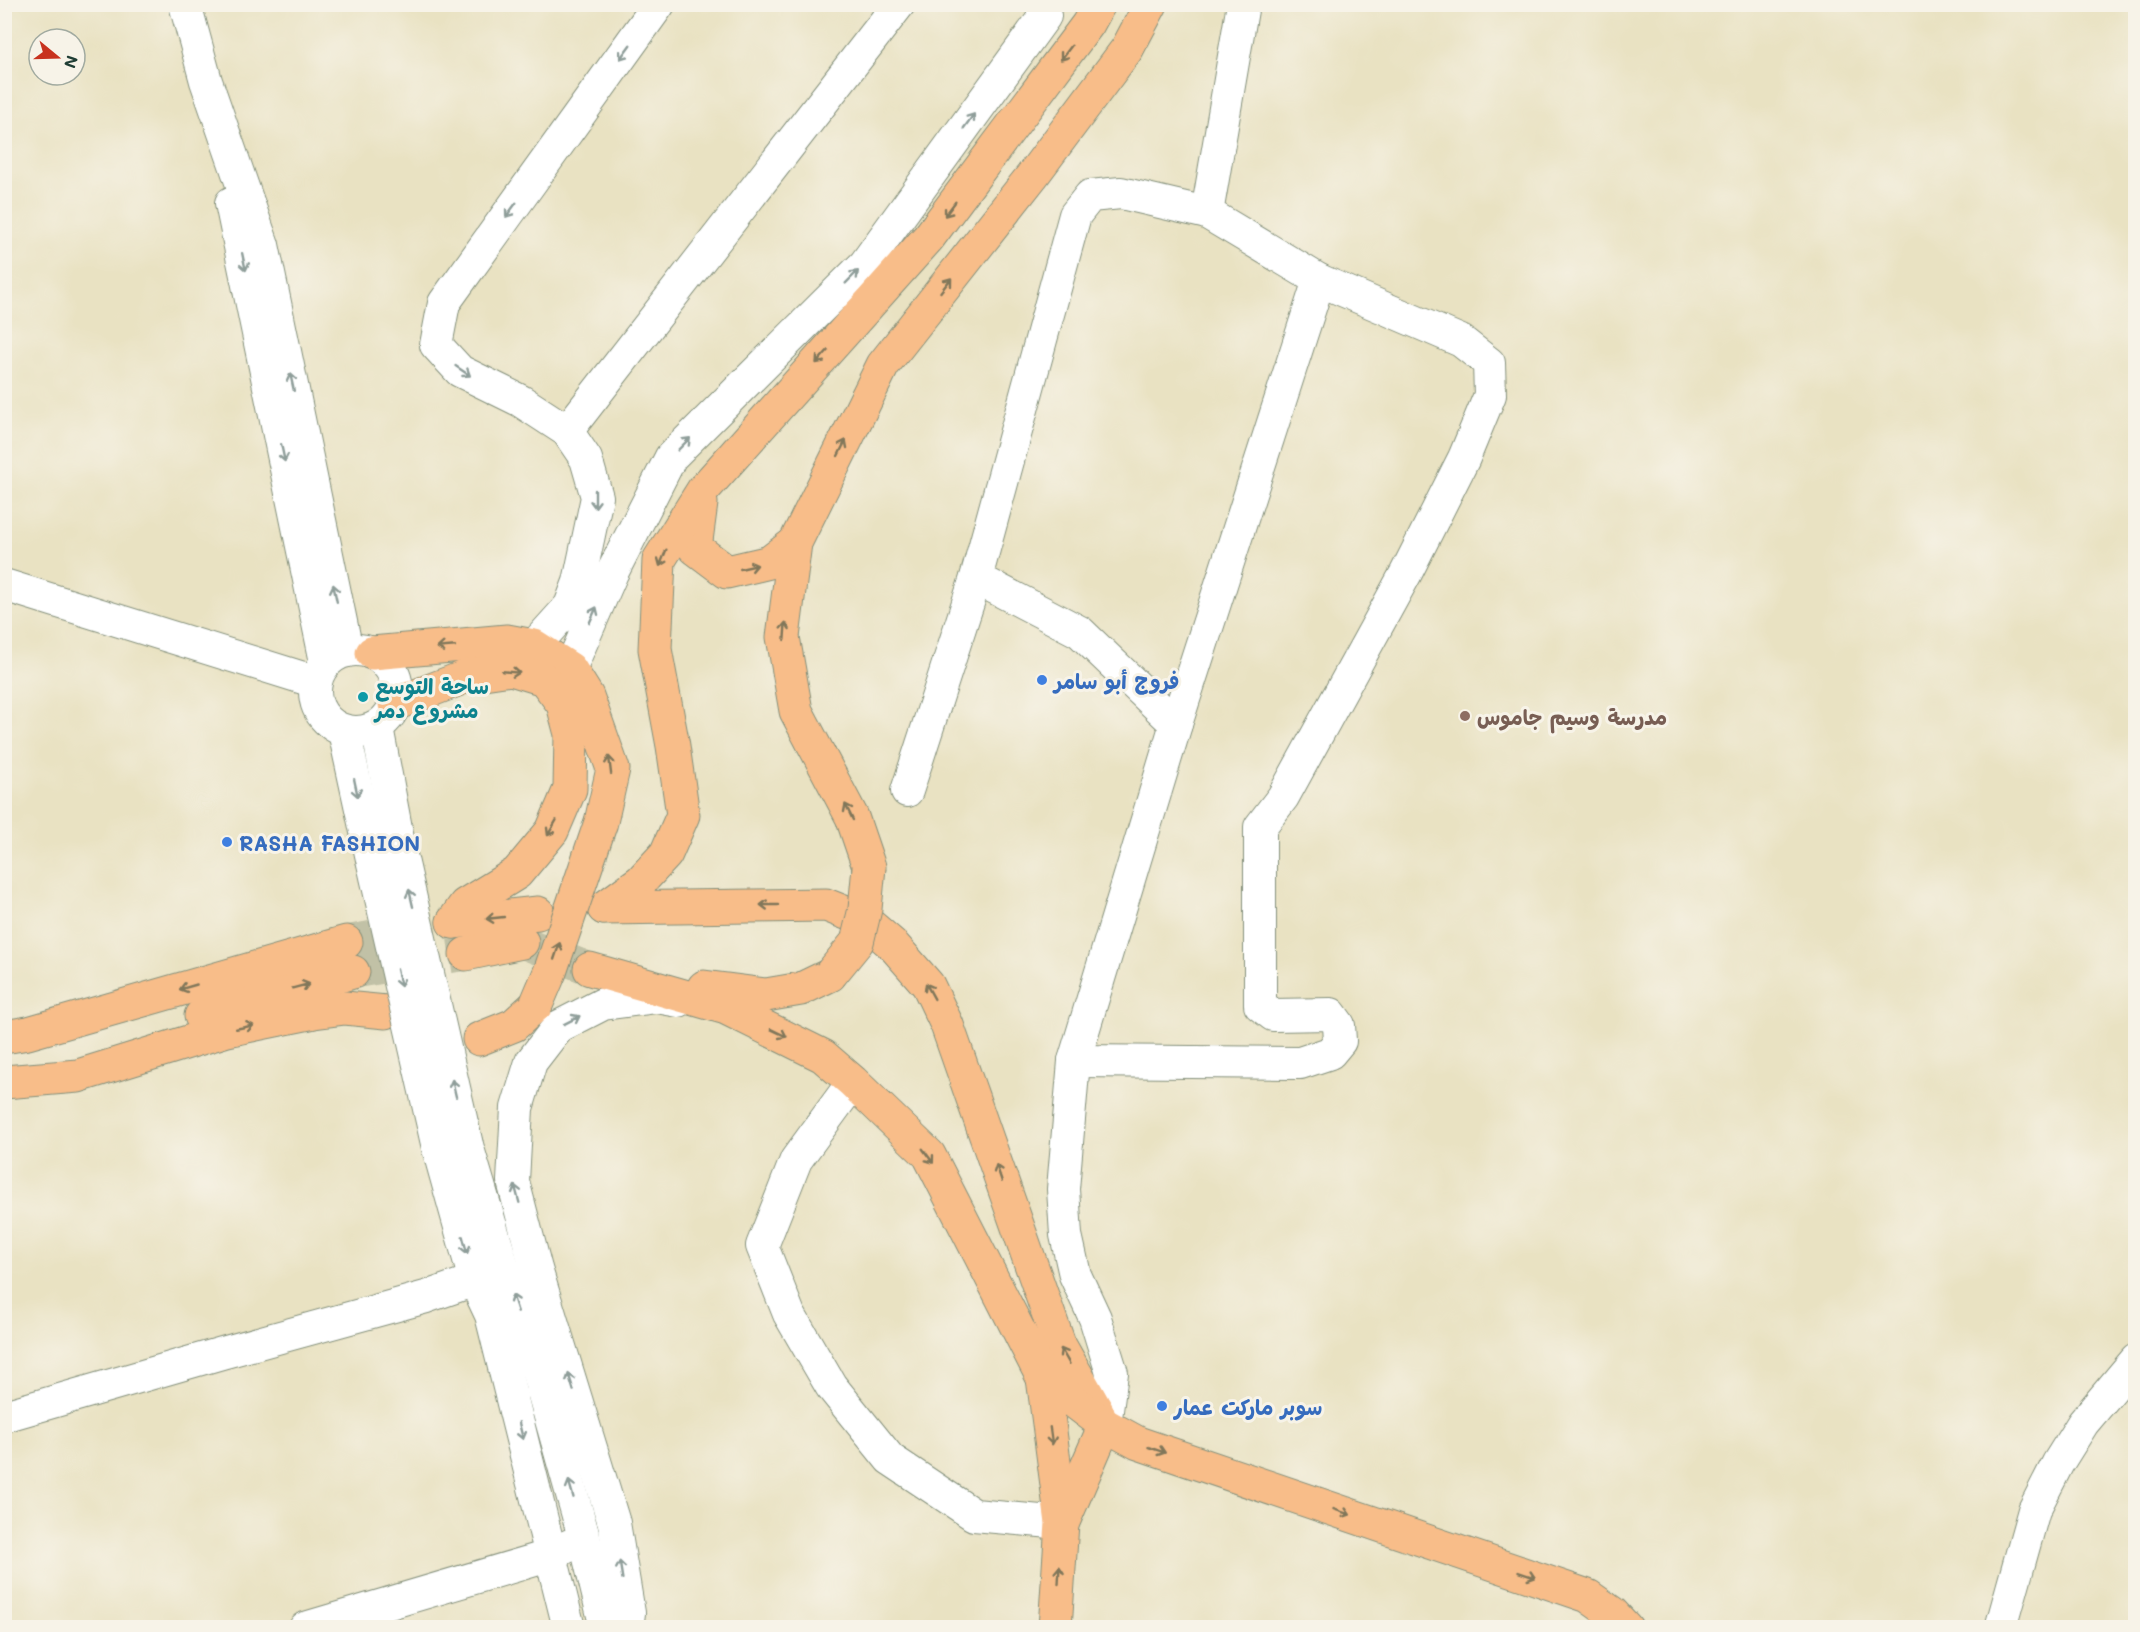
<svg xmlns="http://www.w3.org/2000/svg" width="2140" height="1632" font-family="Mali,'Playpen Sans Arabic',sans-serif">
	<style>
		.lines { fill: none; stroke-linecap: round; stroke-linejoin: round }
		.major-tunnel { stroke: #c1c1a6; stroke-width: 33; stroke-dasharray: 33 16; stroke-linecap: butt }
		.minor-casing { stroke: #84907b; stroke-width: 34 }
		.major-casing { stroke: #84907b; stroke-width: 35 }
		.minor { stroke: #fff; stroke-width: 32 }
		.major { stroke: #f8bd89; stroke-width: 33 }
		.minor-bridge-casing { stroke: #84907b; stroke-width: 34; stroke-linecap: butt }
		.major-bridge-casing { stroke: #84907b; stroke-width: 35; stroke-linecap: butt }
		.minor-bridge { stroke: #fff; stroke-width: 32 }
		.major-bridge { stroke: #f8bd89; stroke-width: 33 }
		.oneway { stroke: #8f9e9a }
		.oneway2 { stroke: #81775a }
		.shop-dot { fill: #3f7fe0; stroke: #f7f3e8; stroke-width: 2 }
		.culture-dot { fill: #0f9aa8; stroke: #f7f3e8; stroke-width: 2 }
		.education-dot { fill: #8d6e63; stroke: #f7f3e8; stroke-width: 2 }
		.labels { text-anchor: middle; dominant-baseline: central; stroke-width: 6; stroke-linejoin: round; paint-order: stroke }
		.shop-label { font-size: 21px; font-weight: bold; fill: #366cbe; stroke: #f7f3e8; text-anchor: start }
		.culture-label { font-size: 21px; font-weight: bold; fill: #0d838f; stroke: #f7f3e8; text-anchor: start }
		.education-label { font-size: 21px; font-weight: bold; fill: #785e54; stroke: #f7f3e8; text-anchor: start }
	</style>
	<rect width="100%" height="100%" fill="#f7f3e8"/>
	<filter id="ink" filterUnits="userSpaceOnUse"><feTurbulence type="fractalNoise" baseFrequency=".0167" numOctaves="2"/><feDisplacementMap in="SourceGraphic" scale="12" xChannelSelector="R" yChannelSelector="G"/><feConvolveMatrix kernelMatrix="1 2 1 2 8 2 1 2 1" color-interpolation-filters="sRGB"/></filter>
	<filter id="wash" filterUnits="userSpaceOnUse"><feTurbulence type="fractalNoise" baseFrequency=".008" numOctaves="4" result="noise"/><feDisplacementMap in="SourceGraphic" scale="24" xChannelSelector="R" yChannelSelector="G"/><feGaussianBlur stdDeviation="1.35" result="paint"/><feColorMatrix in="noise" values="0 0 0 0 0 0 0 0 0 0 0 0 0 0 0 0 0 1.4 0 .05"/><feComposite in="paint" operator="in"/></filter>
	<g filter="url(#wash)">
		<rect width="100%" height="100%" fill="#e9e2c2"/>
	</g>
	<g filter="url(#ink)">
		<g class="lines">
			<g class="major-tunnel">
				<polyline points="346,942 453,922"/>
				<polyline points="522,942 590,969"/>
				<polyline points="353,972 466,954"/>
			</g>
			<g class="minor-casing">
				<g id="minor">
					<polyline points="185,4 206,81 263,245 347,651"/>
					<polyline points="231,203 326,662"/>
					<polyline points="1207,213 1243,4"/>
					<polyline points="567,431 899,4"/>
					<polyline points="976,578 1080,632 1176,724"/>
					<polyline points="4,585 316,682"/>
					<polyline points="534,646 570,606 579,582 597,497 586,459 567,431 521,401 460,371 436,345 444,303 659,4"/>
					<circle cx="356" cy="691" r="41"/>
					<polyline points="570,669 612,573 671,457 865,264 1045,16 1041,4"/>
					<polyline points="377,727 401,855"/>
					<polyline points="344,731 372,859"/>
					<polyline points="907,791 976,578 1075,215 1090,196 1121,193 1207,213 1319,280 1461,341 1489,363 1490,395 1464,458 1406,573 1283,797 1260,827 1260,1005 1273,1015 1331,1014 1339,1025 1340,1041 1330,1053 1300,1063 1074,1061"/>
					<polyline points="853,1082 796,1160 762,1246 789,1314 831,1386 890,1459 974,1515 1062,1523"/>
					<polyline points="467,1145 504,1270 537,1370 584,1537 606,1628"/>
					<polyline points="438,1148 475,1281 491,1315 569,1628"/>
					<polyline points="4,1416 222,1353 426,1297 504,1270"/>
					<polyline points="1105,1425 1112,1373 1095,1318 1075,1275 1066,1235 1063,1189 1074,1061 1176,724 1319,280"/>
					<polyline points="305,1628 552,1555 570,1545"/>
					<polyline points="627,1628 629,1613 614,1523 536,1269 513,1181 517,1108 531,1062 558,1027 603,1004 657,997 679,1001"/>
					<polyline points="2001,1628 2034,1510 2058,1463 2083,1423 2136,1360"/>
				</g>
			</g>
			<g class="major-casing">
				<g id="major">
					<polyline points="701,503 695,548 727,572 770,562 795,543"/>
					<polyline points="372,653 507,641 534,646 570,669 587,696 613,769 601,822"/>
					<polyline points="395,704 470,675 511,669 544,679 563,704 571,734 570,789 552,831 517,873 465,905 453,922"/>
					<polyline points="869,867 852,817 796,711 783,637 795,543 883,365 1032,176 1127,49 1151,4"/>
					<polyline points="604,908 641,881 666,854 683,815 673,746 655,649 659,560 703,490 929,237 1088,24 1099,4"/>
					<polyline points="604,908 826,905 864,920 893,945 928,985 947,1025 1059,1344 1098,1413"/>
					<polyline points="453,922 538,913"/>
					<polyline points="466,954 522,942"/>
					<polyline points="590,969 726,1008 823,1056 853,1082 929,1155 1043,1378 1105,1425 1138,1443 1588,1596 1612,1613 1626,1628"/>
					<polyline points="704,987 766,995 801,989 830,975"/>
					<polyline points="201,1016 353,972"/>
					<polyline points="4,1037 28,1033 346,942"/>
					<polyline points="479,1039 514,1025 536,1005"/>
					<polyline points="4,1082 78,1076 227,1030 314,1012 345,1008 386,1012"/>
					<polyline points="1043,1378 1062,1523 1055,1628"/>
					<polyline points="1063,1522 1105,1425"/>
				</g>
			</g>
			<use href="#minor" class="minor"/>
			<use href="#major" class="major"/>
			<g class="minor-bridge-casing">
				<g id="minor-bridge">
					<polyline points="401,855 467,1145"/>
					<polyline points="372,859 438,1148"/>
				</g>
			</g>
			<g class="major-bridge-casing">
				<g id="major-bridge">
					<polyline points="830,975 857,942 865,909 869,867"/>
					<polyline points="536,1005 550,972 601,822"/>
				</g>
			</g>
			<use href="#minor-bridge" class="minor-bridge"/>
			<use href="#major-bridge" class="major-bridge"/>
		</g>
		<defs><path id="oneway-shaft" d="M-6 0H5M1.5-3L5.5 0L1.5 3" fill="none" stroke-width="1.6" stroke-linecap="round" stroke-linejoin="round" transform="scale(1.5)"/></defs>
		<g class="oneway">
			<use href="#oneway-shaft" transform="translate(625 52) rotate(126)"/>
			<use href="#oneway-shaft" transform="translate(969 121) rotate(-54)"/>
			<use href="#oneway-shaft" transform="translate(511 210) rotate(126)"/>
			<use href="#oneway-shaft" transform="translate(244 262) rotate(78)"/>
			<use href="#oneway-shaft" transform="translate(852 277) rotate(-45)"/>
			<use href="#oneway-shaft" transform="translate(463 371) rotate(34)"/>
			<use href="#oneway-shaft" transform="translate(292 382) rotate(-102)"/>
			<use href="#oneway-shaft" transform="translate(684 444) rotate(-45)"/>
			<use href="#oneway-shaft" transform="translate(283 453) rotate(78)"/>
			<use href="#oneway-shaft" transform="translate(595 499) rotate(90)"/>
			<use href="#oneway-shaft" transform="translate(335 593) rotate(-102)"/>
			<use href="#oneway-shaft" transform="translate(593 615) rotate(-66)"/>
			<use href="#oneway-shaft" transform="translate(356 788) rotate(78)"/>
			<use href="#oneway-shaft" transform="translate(411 898) rotate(-103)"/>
			<use href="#oneway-shaft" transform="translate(399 978) rotate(77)"/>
			<use href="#oneway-shaft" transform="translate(572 1020) rotate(-27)"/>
			<use href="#oneway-shaft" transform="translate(454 1088) rotate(-103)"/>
			<use href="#oneway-shaft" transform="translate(517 1194) rotate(-105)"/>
			<use href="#oneway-shaft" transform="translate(465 1245) rotate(75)"/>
			<use href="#oneway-shaft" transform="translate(515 1303) rotate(-108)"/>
			<use href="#oneway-shaft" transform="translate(571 1382) rotate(-107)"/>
			<use href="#oneway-shaft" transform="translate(521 1431) rotate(76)"/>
			<use href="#oneway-shaft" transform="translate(571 1489) rotate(-106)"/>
			<use href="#oneway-shaft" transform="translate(621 1570) rotate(-99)"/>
		</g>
		<g class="oneway2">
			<use href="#oneway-shaft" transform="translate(1066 53) rotate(127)"/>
			<use href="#oneway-shaft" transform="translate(950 209) rotate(127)"/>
			<use href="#oneway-shaft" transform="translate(946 285) rotate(-52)"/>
			<use href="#oneway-shaft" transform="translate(822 357) rotate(132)"/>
			<use href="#oneway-shaft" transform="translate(842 448) rotate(-64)"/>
			<use href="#oneway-shaft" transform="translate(663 558) rotate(112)"/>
			<use href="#oneway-shaft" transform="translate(749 567) rotate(-13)"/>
			<use href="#oneway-shaft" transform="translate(785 631) rotate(-86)"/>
			<use href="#oneway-shaft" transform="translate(446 647) rotate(175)"/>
			<use href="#oneway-shaft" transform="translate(511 672) rotate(5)"/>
			<use href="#oneway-shaft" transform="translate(610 765) rotate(-97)"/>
			<use href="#oneway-shaft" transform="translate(849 812) rotate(-116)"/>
			<use href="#oneway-shaft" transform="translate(552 828) rotate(120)"/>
			<use href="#oneway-shaft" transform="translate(769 905) rotate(180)"/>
			<use href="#oneway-shaft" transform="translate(495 918) rotate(174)"/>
			<use href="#oneway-shaft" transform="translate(557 951) rotate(-71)"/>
			<use href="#oneway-shaft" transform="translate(301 986) rotate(-15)"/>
			<use href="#oneway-shaft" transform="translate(188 987) rotate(164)"/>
			<use href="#oneway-shaft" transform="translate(930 991) rotate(-119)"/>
			<use href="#oneway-shaft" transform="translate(245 1027) rotate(-11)"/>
			<use href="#oneway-shaft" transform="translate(779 1033) rotate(26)"/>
			<use href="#oneway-shaft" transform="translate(928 1156) rotate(54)"/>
			<use href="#oneway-shaft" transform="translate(999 1173) rotate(-109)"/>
			<use href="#oneway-shaft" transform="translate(1065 1356) rotate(-120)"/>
			<use href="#oneway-shaft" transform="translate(1051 1436) rotate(82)"/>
			<use href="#oneway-shaft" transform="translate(1157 1450) rotate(19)"/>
			<use href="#oneway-shaft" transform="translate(1342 1512) rotate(19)"/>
			<use href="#oneway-shaft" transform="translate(1059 1575) rotate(-87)"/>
			<use href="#oneway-shaft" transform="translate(1527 1575) rotate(19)"/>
		</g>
	</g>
	<g class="shop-dot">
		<circle cx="1042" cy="680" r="6"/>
		<circle cx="227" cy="842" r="6"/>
		<circle cx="1162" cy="1406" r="6"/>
	</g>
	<circle class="culture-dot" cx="363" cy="697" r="6"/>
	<circle class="education-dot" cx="1465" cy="716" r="6"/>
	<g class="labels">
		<g class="shop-label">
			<text x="1054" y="680">فروج أبو سامر</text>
			<text x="239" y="842">RASHA FASHION</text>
			<text x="1174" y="1406">سوبر ماركت عمار</text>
		</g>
		<g class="culture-label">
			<text x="375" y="685">ساحة التوسع<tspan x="375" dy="24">مشروع دمر</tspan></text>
		</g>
		<g class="education-label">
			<text x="1477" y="716">مدرسة وسيم جاموس</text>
		</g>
	</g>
	<rect width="2140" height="1632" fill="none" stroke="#f7f3e8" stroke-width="24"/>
	<g transform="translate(57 57) rotate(109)"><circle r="28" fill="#f7f3e8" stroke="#a1aaa0" stroke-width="1.5"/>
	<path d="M0-4.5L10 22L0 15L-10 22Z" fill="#c8321e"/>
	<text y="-9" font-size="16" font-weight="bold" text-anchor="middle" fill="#1f3d34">N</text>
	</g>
</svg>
